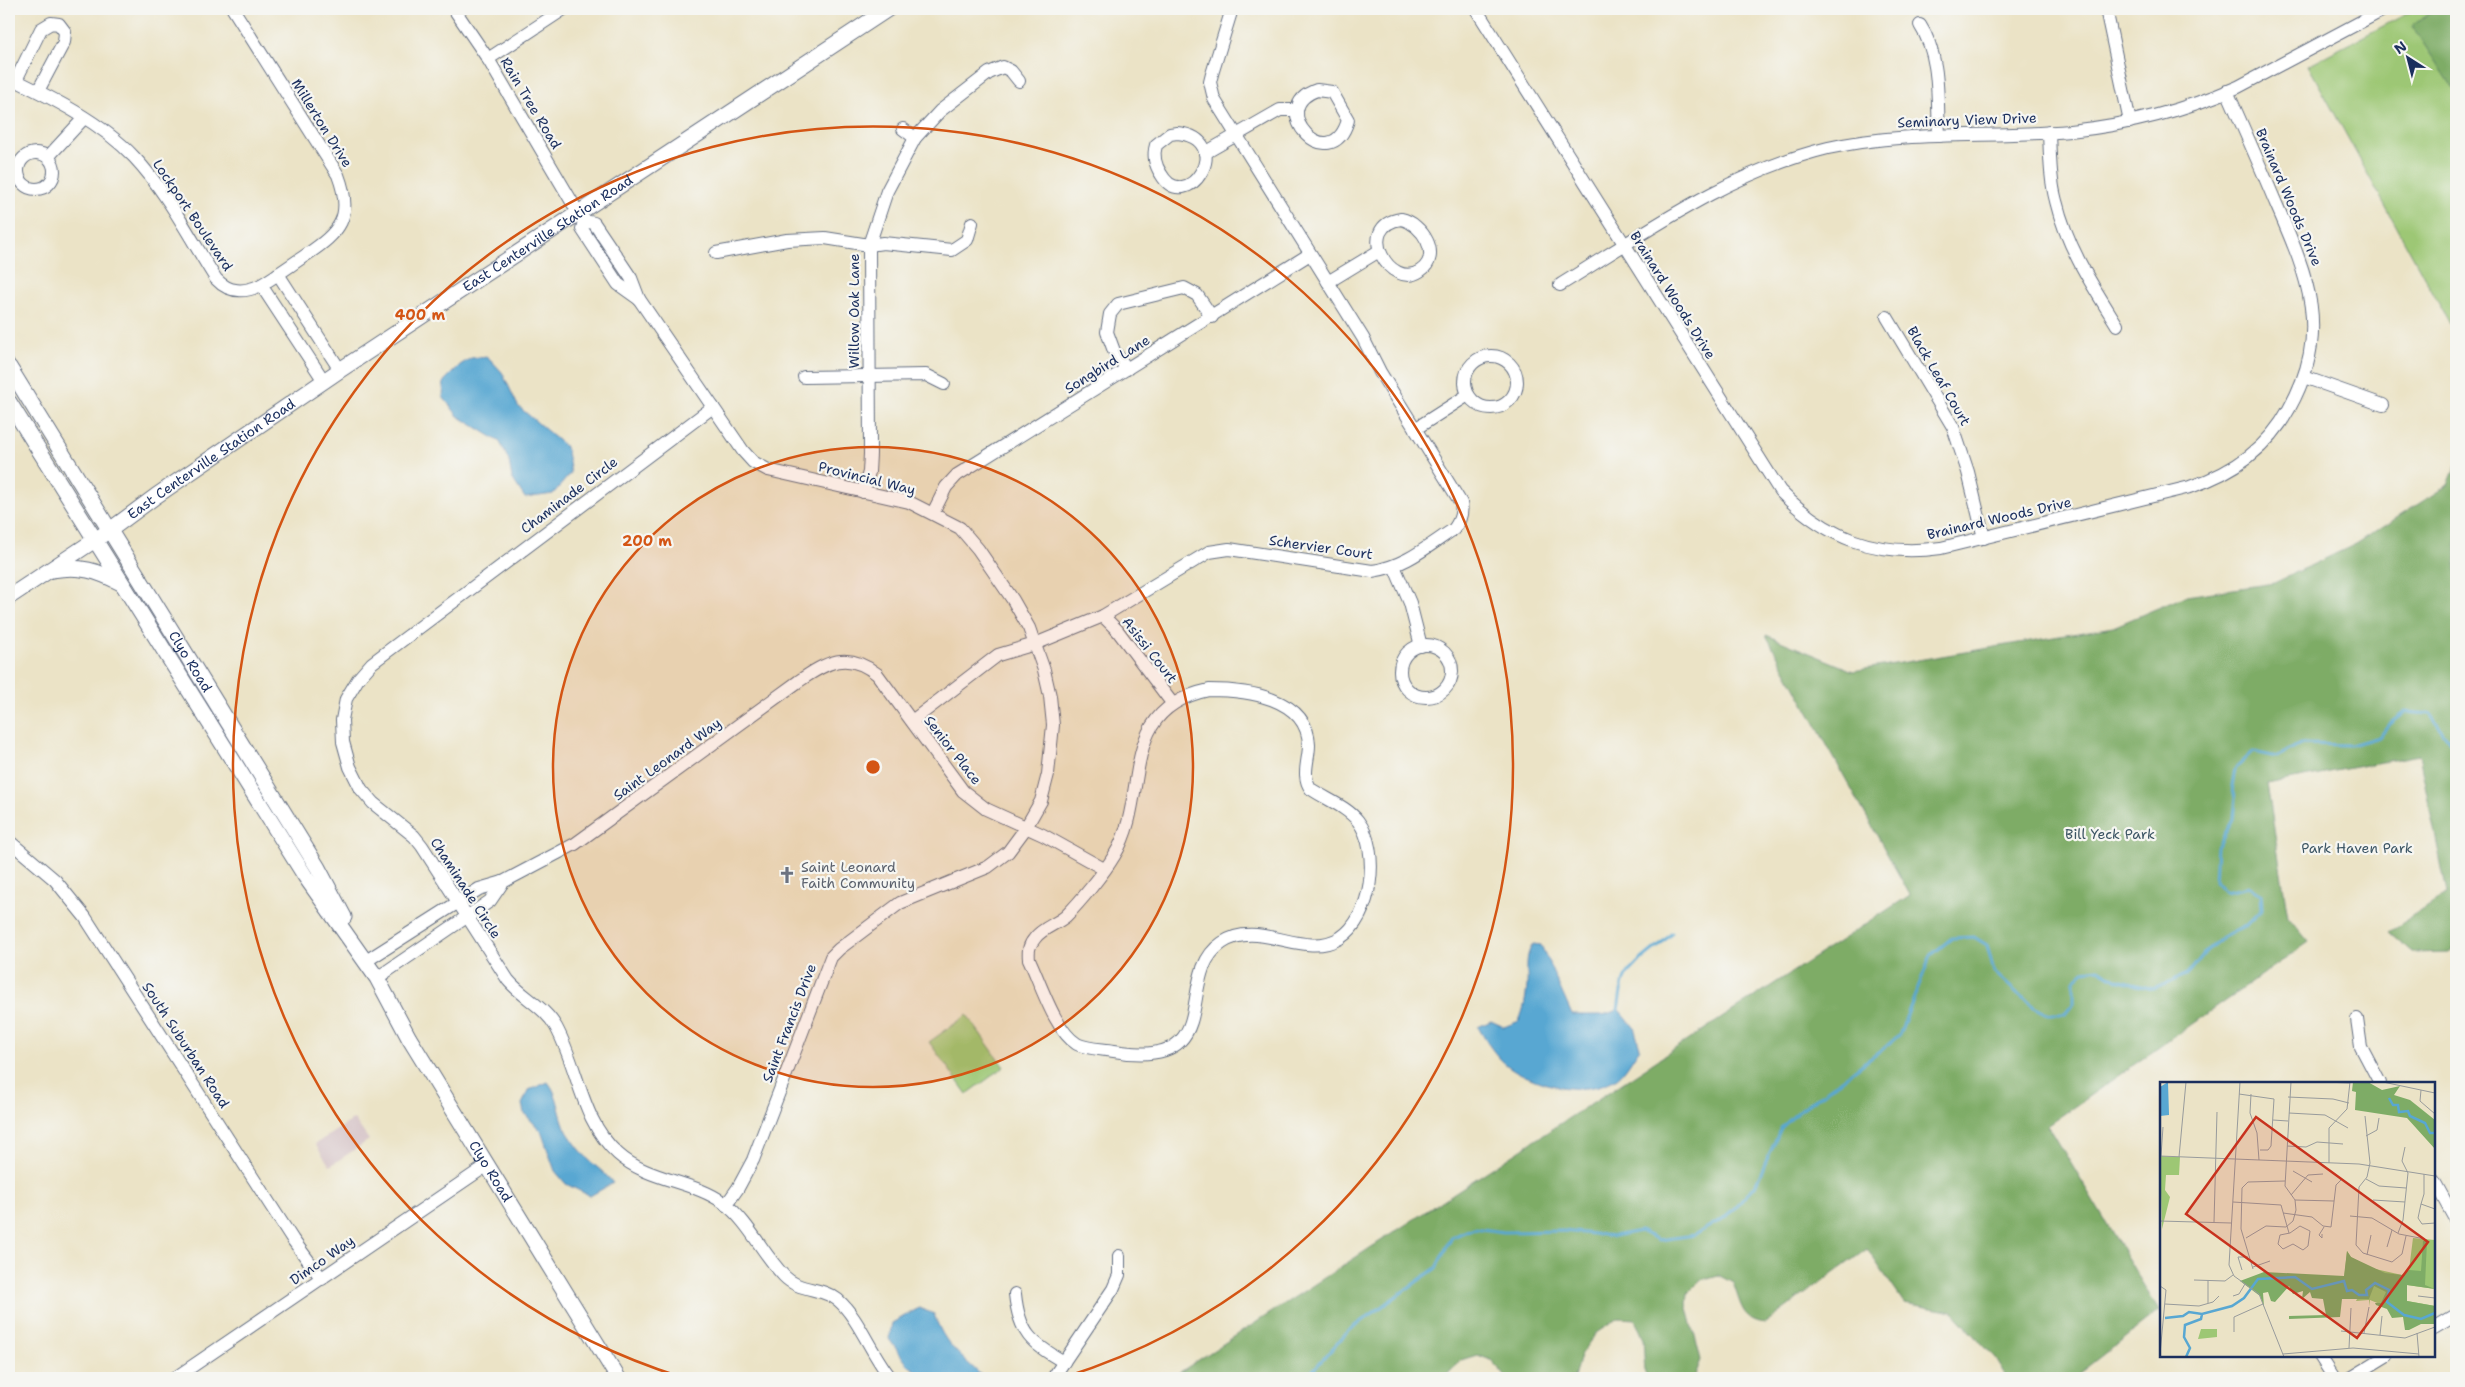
<svg xmlns="http://www.w3.org/2000/svg" width="2465" height="1387" font-family="'Shantell Sans',sans-serif">
	<style>
		.industrial { fill: #d2bec2 }
		.green { fill: #9dc774; stroke: #5c7b69 }
		.forest { fill: #7eac66; stroke: #4c6e62 }
		.water { fill: #58a7d2; stroke: #3a6b98 }
		.lines { fill: none; stroke-linecap: round; stroke-linejoin: round }
		.stream { stroke: #58a7d2; stroke-width: 3 }
		.minor-casing { stroke: #646e82; stroke-width: 14 }
		.tertiary-casing { stroke: #646e82; stroke-width: 17 }
		.minor { stroke: #fff; stroke-width: 12 }
		.tertiary { stroke: #fff; stroke-width: 15 }
		.ring { fill: none; stroke: #d45514; stroke-width: 2.5 }
		.labels { text-anchor: middle; dominant-baseline: central; stroke-width: 4.5; stroke-linejoin: round; paint-order: stroke }
		.street-label { font-size: 14px; fill: #1b2f5e; stroke: #f6f6f2 }
		.park-label { font-size: 14px; fill: #3c5564; stroke: #f6f6f2 }
		.worship-label { font-size: 14px; fill: #5b616d; stroke: #f6f6f2; text-anchor: start }
		.inset-river { fill: none; stroke: #58a7d2; stroke-width: 2.5 }
		.inset-road { fill: none; stroke: #989b9c; stroke-width: 1 }
		.view { fill: #c8321e; fill-opacity: 0.15; stroke: #c8321e; stroke-width: 2.5 }
		.inset-edge { fill: none; stroke: #1b2f5e; stroke-width: 2.5 }
		.centre { fill: #d45514; stroke: #f6f6f2; stroke-width: 2.5 }
		.ring-label { font-size: 15px; text-anchor: middle; font-weight: bold; fill: #d45514; stroke: #f6f6f2; stroke-width: 4.5; stroke-linejoin: round; paint-order: stroke }
	</style>
	<rect width="100%" height="100%" fill="#f6f6f2"/>
	<filter id="ink" filterUnits="userSpaceOnUse"><feTurbulence type="fractalNoise" baseFrequency=".02" numOctaves="2"/><feDisplacementMap in="SourceGraphic" scale="10" xChannelSelector="R" yChannelSelector="G"/><feConvolveMatrix kernelMatrix="1 2 1 2 8 2 1 2 1" color-interpolation-filters="sRGB"/></filter>
	<filter id="wash" filterUnits="userSpaceOnUse"><feTurbulence type="fractalNoise" baseFrequency=".0096" numOctaves="4" result="noise"/><feDisplacementMap in="SourceGraphic" scale="20" xChannelSelector="R" yChannelSelector="G"/><feGaussianBlur stdDeviation="1.12" result="paint"/><feColorMatrix in="noise" values="0 0 0 0 0 0 0 0 0 0 0 0 0 0 0 0 0 1.4 0 .05"/><feComposite in="paint" operator="in"/></filter>
	<g filter="url(#wash)">
		<rect width="100%" height="100%" fill="#ebe3c6"/>
		<polygon class="industrial" points="354,1119 369,1140 330,1166 315,1144"/>
		<g class="green">
			<polygon points="2416,9 2456,9 2456,335 2308,65"/>
			<polygon points="967,1015 1004,1067 967,1094 929,1042"/>
		</g>
		<g class="forest">
			<polygon points="2435,9 2456,9 2456,93 2412,26"/>
			<path d="M 2456,465 L 2456,946 L 2449,952 L 2413,953 L 2389,932 L 2447,893 L 2419,755 L 2267,784 L 2288,917 L 2309,942 L 2048,1125 L 2159,1311 L 2073,1378 L 2007,1378 L 1995,1358 L 1953,1312 L 1904,1303 L 1867,1249 L 1765,1323 C 1741,1320 1741,1303 1733,1283 L 1718,1275 L 1701,1280 L 1688,1293 L 1687,1304 L 1701,1360 L 1694,1378 L 1647,1378 L 1645,1373 L 1643,1337 L 1635,1319 L 1619,1318 L 1596,1333 L 1580,1355 L 1574,1378 L 1507,1378 L 1491,1360 L 1477,1355 L 1461,1360 L 1444,1378 L 1171,1378 L 1910,895 L 1766,635 L 1853,671 L 2113,627 L 2186,596 L 2274,583 L 2356,544 L 2448,485 Z"/>
		</g>
		<g class="water">
			<polygon points="488,357 502,372 518,406 566,447 571,473 553,494 525,498 512,478 509,461 500,442 458,416 443,397 444,381 460,365 471,358"/>
			<path d="M 1533,944 L 1541,945 L 1572,1015 L 1603,1015 L 1619,1010 L 1634,1027 L 1640,1048 C 1633,1057 1624,1075 1614,1080 C 1582,1097 1537,1086 1508,1066 C 1495,1056 1486,1041 1478,1027 L 1491,1021 L 1504,1027 L 1519,1021 C 1524,1009 1526,998 1527,986 C 1528,971 1524,956 1533,944 Z"/>
			<path d="M 548,1082 C 560,1096 558,1116 568,1133 C 574,1142 582,1153 590,1161 C 598,1168 606,1174 613,1183 L 590,1196 L 566,1184 L 555,1171 L 541,1131 L 524,1113 L 522,1104 L 529,1090 Z"/>
			<path d="M 919,1308 L 934,1314 C 945,1347 961,1355 984,1378 L 926,1378 L 908,1365 L 889,1339 L 892,1323 Z"/>
		</g>
		<g class="lines">
			<g class="stream">
				<path d="M 1617,1014 C 1620,1003 1620,985 1626,976 C 1638,958 1659,948 1672,933"/>
				<polyline points="1306,1378 1349,1330 1436,1268 1452,1237 1474,1228 1504,1232 1563,1231 1614,1236 1640,1231 1659,1240 1695,1235 1727,1216 1755,1186 1781,1128 1800,1110 1882,1050 1899,1035 1931,955 1952,938 1974,937 1987,945 1994,972 2016,992 2034,1007 2048,1014 2065,1014 2074,1003 2074,980 2084,971 2099,969 2117,980 2153,989 2188,974 2206,951 2220,939 2247,925 2262,910 2261,894 2248,887 2225,892 2215,881 2217,847 2233,820 2235,797 2232,786 2235,769 2253,752 2277,757 2300,744 2351,745 2379,737 2389,724 2405,712 2430,714 2455,750 2456,758"/>
			</g>
		</g>
	</g>
	<g filter="url(#ink)">
		<g class="lines">
			<g class="minor-casing">
				<g id="minor">
					<polyline points="454,9 488,59 579,214 584,221 594,223 631,278 639,299 743,451 753,462 768,470 909,502 960,528 978,549 1013,600 1029,628 1044,670 1050,696 1053,725 1048,774 1041,801 1025,829 1008,852 988,867 900,903 839,949 831,957 753,1160 738,1188 726,1205"/>
					<path d="M 1476,9 L 1780,491 C 1826,538 1875,557 1941,548 L 2190,487 C 2232,473 2268,448 2289,409 C 2333,330 2307,275 2274,199 C 2259,163 2243,127 2227,91"/>
					<polyline points="2106,9 2130,122"/>
					<path d="M 1920,25 C 1941,57 1937,99 1939,136"/>
					<polyline points="488,59 564,9"/>
					<path d="M 9,77 C 52,98 101,122 134,157 C 167,192 190,238 216,279 C 229,293 244,293 261,285 C 276,276 291,265 306,255 C 340,232 354,217 338,175 L 233,9"/>
					<polyline points="16,80 41,29 51,23 59,24 65,32 64,42 38,91"/>
					<path d="M 1317,90 L 1332,92 L 1348,120 C 1331,179 1264,108 1317,90 Z"/>
					<polyline points="903,129 915,138"/>
					<path d="M 2049,132 C 2050,155 2050,179 2056,201 C 2067,247 2092,285 2117,325"/>
					<path d="M 1177,133 C 1238,139 1186,218 1161,174 C 1155,165 1153,155 1156,145 L 1170,134 Z"/>
					<polyline points="1205,153 1280,110 1295,110"/>
					<circle cx="36" cy="171" r="18"/>
					<polyline points="48,157 84,118"/>
					<path d="M 1401,219 C 1422,223 1443,256 1420,271 C 1390,291 1354,226 1401,219 Z"/>
					<polyline points="584,221 582,229 618,284 639,299"/>
					<polyline points="716,253 787,240 825,238 869,245 883,243 952,250 967,240 972,223"/>
					<polyline points="278,274 340,370"/>
					<polyline points="1328,282 1379,251"/>
					<polyline points="261,285 324,381"/>
					<path d="M 1560,285 C 1646,232 1729,172 1828,148 C 1908,130 1990,138 2070,131 C 2128,125 2185,110 2238,87 L 2385,9"/>
					<polyline points="1887,317 1953,427 1968,472 1984,538"/>
					<circle cx="1491" cy="382" r="26"/>
					<polyline points="1127,369 1114,351 1107,332 1110,314 1118,304 1184,288 1197,295 1212,317"/>
					<polyline points="804,377 926,375 944,384"/>
					<polyline points="2304,377 2383,405"/>
					<path d="M 713,407 L 372,663 L 358,679 L 346,699 L 342,720 L 343,742 L 350,767 L 361,789 L 373,803 L 414,836 L 422,846 L 508,980 C 522,997 545,1007 556,1027 C 579,1069 581,1121 618,1154 C 648,1181 692,1180 724,1203 C 749,1222 762,1253 784,1276 C 799,1292 822,1287 838,1300 C 859,1318 872,1356 891,1378"/>
					<polyline points="1415,429 1468,395"/>
					<polyline points="863,492 869,472 870,454 869,245 887,191 915,138 940,111 989,73 1003,67 1011,71 1019,81"/>
					<polyline points="933,513 946,487 957,475 1310,254"/>
					<polyline points="1394,566 1410,603 1421,646"/>
					<polyline points="1103,616 1117,630 1172,703"/>
					<circle cx="1426" cy="671" r="26"/>
					<path d="M 1209,690 C 1245,690 1308,697 1309,745 C 1309,760 1301,776 1311,789 C 1326,799 1347,807 1358,821 C 1381,851 1372,918 1340,938 C 1303,960 1259,918 1222,943 C 1172,977 1229,1070 1114,1051 C 1103,1049 1086,1049 1077,1044 C 1055,1031 1040,982 1029,959 C 1028,950 1029,945 1035,938 C 1042,928 1057,924 1066,916 C 1080,902 1104,873 1114,856 C 1152,795 1114,710 1209,690 Z"/>
					<path d="M 912,721 L 998,655 L 1035,644 L 1103,616 L 1209,552 L 1229,549 L 1372,571 C 1404,567 1428,546 1454,529 C 1460,521 1463,513 1461,503 L 1380,372 L 1363,338 L 1214,99 L 1210,82 L 1212,74 L 1232,9"/>
					<polyline points="9,841 55,880 85,917 293,1240 322,1279"/>
					<path d="M 366,961 L 479,889 L 503,882 L 575,844 L 799,681 C 827,662 847,650 877,674 L 963,791 L 986,809 L 1043,835 L 1104,869"/>
					<polyline points="377,978 490,901 503,882"/>
					<polyline points="2357,1019 2361,1047 2380,1083"/>
					<polyline points="2434,1181 2456,1221"/>
					<path d="M 1015,1294 C 1019,1333 1031,1343 1064,1362"/>
					<polyline points="2434,1328 2456,1315"/>
					<polyline points="2320,1356 2334,1378"/>
					<polyline points="175,1378 486,1166"/>
					<polyline points="1053,1378 1113,1289 1119,1275 1119,1256"/>
					<polyline points="2350,1378 2386,1356"/>
				</g>
			</g>
			<g class="tertiary-casing">
				<g id="tertiary">
					<path id="s1" d="M 9,367 L 318,868 L 344,917"/>
					<path id="s2" d="M 9,402 L 305,876 L 377,978 L 409,1038 L 618,1378"/>
					<path d="M 53,570 C 80,565 98,571 121,583"/>
					<path id="s3" d="M 9,597 L 110,530 L 156,496 L 340,370 L 888,9"/>
				</g>
			</g>
			<use href="#minor" class="minor"/>
			<use href="#tertiary" class="tertiary"/>
		</g>
	</g>
	<circle cx="873" cy="767" r="320" fill="#d45514" fill-opacity=".12"/>
	<g class="ring">
		<circle cx="873" cy="767" r="320"/>
		<path d="M681 1377A640 640 0 1 1 1065 1377"/>
	</g>
	<defs>
		<g id="church-bare" transform="scale(1.35)"><path d="M-1.2-6h2.4v3.5h3.3v2.4h-3.3V6h-2.4V-.1h-3.3v-2.4h3.3Z" fill="#6b7280" stroke="#f6f6f2" stroke-width="2.5" paint-order="stroke"/></g>
	</defs>
	<g fill-rule="evenodd">
		<use href="#church-bare" x="787" y="875"/>
	</g>
	<g class="labels">
		<g class="street-label">
			<text transform="translate(531 103) rotate(59)">Rain Tree Road</text>
			<text transform="translate(1967 120) rotate(-2)">Seminary View Drive</text>
			<text transform="translate(322 123) rotate(58)">Millerton Drive</text>
			<text transform="translate(2289 197) rotate(67)">Brainard Woods Drive</text>
			<text transform="translate(193 215) rotate(56)">Lockport Boulevard</text>
			<text stroke="none"><textPath href="#s3" startOffset="650">East Centerville Station Road</textPath></text>
			<text transform="translate(1673 295) rotate(58)">Brainard Woods Drive</text>
			<text transform="translate(854 311) rotate(-90)">Willow Oak Lane</text>
			<text transform="translate(1107 364) rotate(-32)">Songbird Lane</text>
			<text transform="translate(1939 376) rotate(60)">Black Leaf Court</text>
			<text stroke="none"><textPath href="#s3" startOffset="245">East Centerville Station Road</textPath></text>
			<text transform="translate(867 478) rotate(14)">Provincial Way</text>
			<text transform="translate(569 495) rotate(-37)">Chaminade Circle</text>
			<text transform="translate(1999 518) rotate(-13)">Brainard Woods Drive</text>
			<text transform="translate(1321 547) rotate(8)">Schervier Court</text>
			<text transform="translate(1150 650) rotate(52)">Asissi Court</text>
			<text stroke="none"><textPath href="#s1" startOffset="346">Clyo Road</textPath></text>
			<text transform="translate(953 750) rotate(52)">Senior Place</text>
			<text transform="translate(667 759) rotate(-36)">Saint Leonard Way</text>
			<text transform="translate(466 888) rotate(57)">Chaminade Circle</text>
			<text transform="translate(789 1023) rotate(-69)">Saint Francis Drive</text>
			<text transform="translate(186 1045) rotate(57)">South Suburban Road</text>
			<text stroke="none"><textPath href="#s2" startOffset="908">Clyo Road</textPath></text>
			<text transform="translate(322 1260) rotate(-35)">Dimco Way</text>
		</g>
		<g class="park-label">
			<text x="2110" y="834">Bill Yeck Park</text>
			<text x="2357" y="848">Park Haven Park</text>
		</g>
		<g class="worship-label">
			<text x="801" y="867">Saint Leonard<tspan x="801" dy="16">Faith Community</tspan></text>
		</g>
	</g>
	<g transform="translate(2160 1082)">
		<rect width="275" height="275" fill="#ebe3c6"/>
		<path d="M 0,74 L 20,75 L 19,93 L 6,93 L 5,108 L 10,115 L 2,147 ZM 253,156 L 275,158 L 275,207 L 247,203 L 247,219 L 275,224 L 244,232 L 210,218 L 209,224 L 209,218 L 196,219 L 193,225 L 197,217 L 182,217 L 187,169 L 191,175 L 211,186 L 242,193 L 249,188 ZM 41,247 L 57,247 L 57,255 L 38,257 Z" fill="#9dc774"/>
		<path d="M 193,0 L 208,0 L 222,8 L 240,4 L 234,13 L 250,18 L 275,38 L 275,67 L 247,36 L 195,28 L 196,10 L 192,9 ZM 263,159 L 267,159 L 265,203 L 275,207 L 247,203 L 247,219 L 275,224 L 275,242 L 261,242 L 249,248 L 245,248 L 243,235 L 232,236 L 227,227 L 216,223 L 215,221 L 221,221 L 226,210 L 214,204 L 209,217 L 182,217 L 180,235 L 129,237 L 129,234 L 166,233 L 163,217 L 152,216 L 150,210 L 142,217 L 143,209 L 133,212 L 129,204 L 115,220 L 111,219 L 108,210 L 103,211 L 104,225 L 100,214 L 80,199 L 104,190 L 184,194 L 187,169 L 191,175 L 225,191 L 242,193 L 249,188 L 261,189 Z" fill="#7eac66"/>
		<path d="M 8,0 L 9,33 L 0,34 L 0,5 Z" fill="#58a7d2"/>
		<path class="inset-river" d="M 229,16 L 233,23 L 238,23 L 239,30 L 248,29 L 250,34 L 265,41 L 270,51 L 275,51M 5,236 L 23,234 L 29,230 L 42,232 L 72,224 L 84,216 L 98,197 L 135,195 L 152,207 L 184,199 L 187,209 L 192,208 L 199,213 L 207,213 L 206,208 L 215,201 L 229,208 L 227,220 L 244,233 L 261,237 L 275,231M 26,275 L 30,266 L 24,255 L 25,243 L 41,237 L 42,232"/>
		<path class="inset-road" d="M 80,0 L 69,183 L 74,194 L 99,212 L 124,275M 163,0 L 190,1M 223,0 L 275,11M 261,8 L 260,19 L 275,32M 79,12 L 114,17 L 111,64 L 108,68 L 100,68M 91,12 L 90,31 L 97,51 L 99,78M 128,15 L 173,17 L 189,21M 129,31 L 165,33 L 188,46M 205,34 L 210,81 L 207,95 L 199,105 L 196,163 L 203,171 L 232,180 L 242,172 L 246,154M 113,38 L 128,39M 206,54 L 217,48 L 219,36M 127,64 L 146,65 L 157,60 L 183,62M 0,74 L 199,82 L 275,94M 1,74 L 3,45M 19,75 L 26,0M 169,81 L 169,46 L 187,27 L 190,0M 133,89 L 152,100M 206,97 L 219,104 L 246,106M 131,113 L 148,93 L 163,92M 135,118 L 174,119M 213,118 L 245,120M 73,120 L 121,123 L 129,151M 261,122 L 264,112 L 264,92M 275,127 L 261,122 L 258,136 L 262,142 L 275,141M 123,131 L 152,135 L 163,144 L 171,145 L 176,103 L 181,98M 190,134 L 212,136 L 239,152 L 265,157M 0,139 L 71,141M 54,140 L 57,30M 140,144 L 150,149 L 148,164 L 143,168 L 133,162 L 123,167 L 118,162 L 120,153 L 130,151 ZM 126,145 L 133,139 L 136,128 L 135,118 L 125,104 L 131,0M 238,151 L 243,138 L 248,91 L 242,79 L 245,65M 162,152 L 162,156 L 159,153 L 164,145M 86,156 L 106,144 L 126,145M 227,165 L 232,148M 207,173 L 211,153M 93,185 L 110,179M 93,187 L 81,147 L 82,106 L 88,100 L 125,99M 82,188 L 78,175 L 88,175M 34,198 L 65,199 L 73,193M 0,204 L 6,208 L 0,272M 73,214 L 79,212 L 85,202M 258,214 L 275,216M 48,221 L 48,198M 5,222 L 39,224 L 53,220 L 59,214M 181,249 L 245,256 L 275,245M 74,250 L 74,235 L 103,222M 204,251 L 209,225M 257,251 L 259,275M 220,253 L 222,234M 189,266 L 191,226M 123,272 L 193,266 L 259,272"/>
		<path class="view" d="M 96,35 L 268,160 L 197,256 L 26,132 Z"/>
		<rect width="275" height="275" class="inset-edge"/>
	</g>
	<circle cx="873" cy="767" r="8" class="centre"/>
	<g class="ring-label">
		<text x="420" y="320">400 m</text>
		<text x="647" y="546">200 m</text>
	</g>
	<rect width="2465" height="1387" fill="none" stroke="#f6f6f2" stroke-width="30"/>
	<g transform="translate(2408 58) rotate(324)" stroke="#f6f6f2" stroke-width="4" paint-order="stroke">
	<path d="M0-4L9 19L0 12L-9 19Z" fill="#1b2f5e"/>
	<text y="-8" font-size="14" font-weight="bold" text-anchor="middle" fill="#1b2f5e">N</text>
	</g>
</svg>
